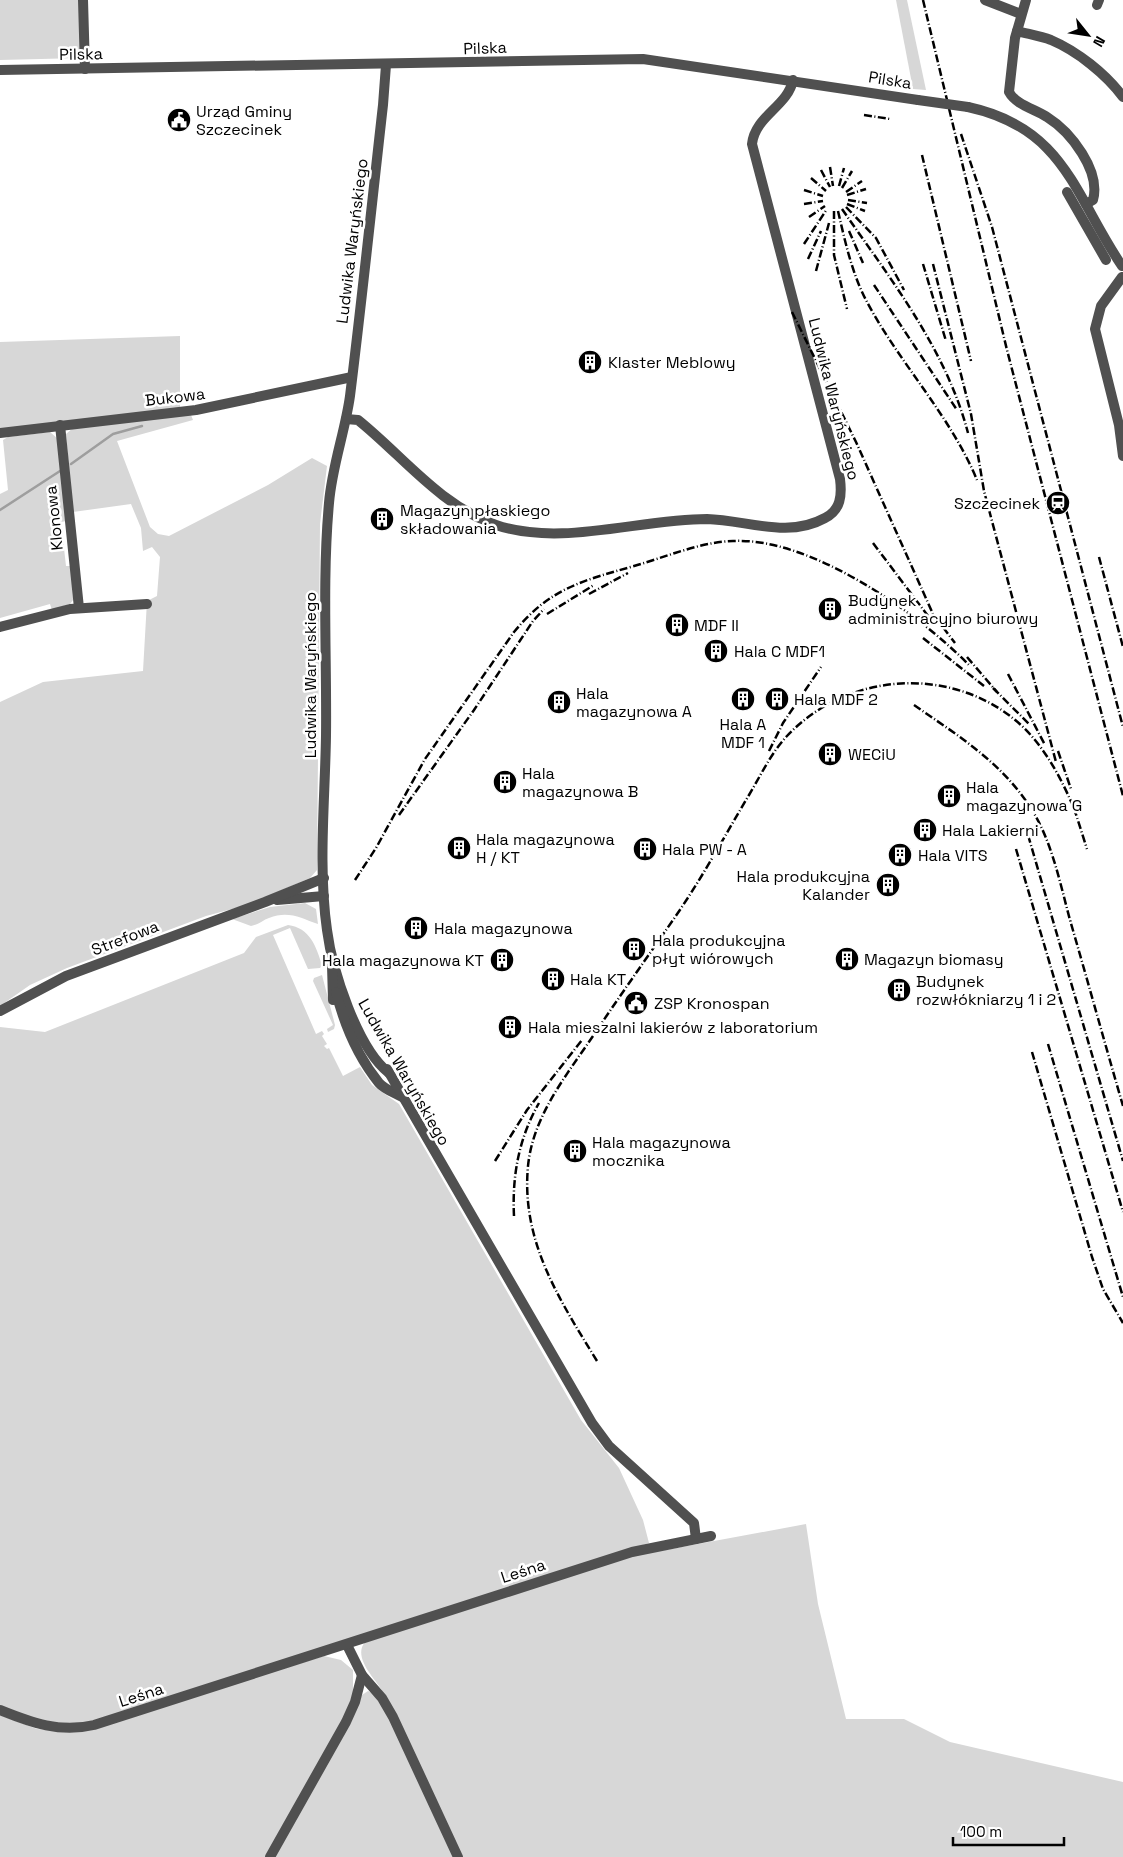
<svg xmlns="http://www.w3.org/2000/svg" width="1123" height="1857" font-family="'Space Grotesk',sans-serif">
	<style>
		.green { fill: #d7d7d7 }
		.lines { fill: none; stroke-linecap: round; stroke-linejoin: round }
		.stream { stroke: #9e9e9e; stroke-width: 2.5 }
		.minor { stroke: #505050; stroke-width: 10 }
		.rail { stroke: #000; stroke-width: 2.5; stroke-dasharray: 8 2.5 1 2.5; stroke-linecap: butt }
		.minor-bridge { stroke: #505050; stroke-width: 10 }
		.labels { text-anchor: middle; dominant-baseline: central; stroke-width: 5; stroke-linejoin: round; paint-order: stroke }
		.street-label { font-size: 16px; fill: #000; stroke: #fff }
		.poi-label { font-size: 16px; fill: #000; stroke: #fff; text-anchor: start }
	</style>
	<rect width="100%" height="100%" fill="#fff"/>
	<g class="green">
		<polygon points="0,0 79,0 81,58 0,60"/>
		<polygon points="896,0 907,0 926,90 913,89"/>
		<polygon points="180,336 180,408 0,429 0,342"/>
		<polygon points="191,415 193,420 117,441 150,527 158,534 169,536 268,485 312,458 327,466 320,524 317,870 310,878 247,905 206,916 67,968 30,985 0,1006 0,702 43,682 143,671 147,601 157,596 160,557 152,547 143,551 141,528 131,504 73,512 66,434 73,428"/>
		<polygon points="50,432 58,439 67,521 61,522 66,566 71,566 73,600 70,604 52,610 50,604 0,618 0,494 8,490 3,440 8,437"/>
		<path d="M 305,903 L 316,909 L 318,924 C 301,918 288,910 269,918 C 263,920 258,925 251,926 L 232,919 L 270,907 Z"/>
		<path d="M 288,925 C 310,928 316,946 322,965 L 320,968 L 308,969 L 290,928 L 273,935 L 316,1034 L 322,1031 L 324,1034 L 322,1036 L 327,1044 L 324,1046 L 327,1049 L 329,1048 L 343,1076 L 360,1067 L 372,1085 L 399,1104 L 581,1420 L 619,1468 L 643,1520 L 649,1543 L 118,1715 L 78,1724 L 37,1720 L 0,1706 L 0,1027 L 45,1032 L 244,953 L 256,937 Z"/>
		<polygon points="322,975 335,1025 334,1029 328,1032 327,1029 333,1025 313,981 314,978"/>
		<path d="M 806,1524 L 818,1604 L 846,1719 L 904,1719 L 950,1742 L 1123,1782 L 1123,1857 L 460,1857 C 435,1802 411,1746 383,1692 C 376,1679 352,1658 365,1642 L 633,1556 Z"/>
		<polygon points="324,1656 341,1660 353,1670 353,1695 344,1717 266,1857 0,1857 0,1715 37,1729 73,1732"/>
		<path d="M 368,1691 C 387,1697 443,1831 455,1857 L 273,1857 L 362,1695 Z"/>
	</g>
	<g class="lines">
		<g class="stream">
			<polyline points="71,464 113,434 142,426"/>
			<polyline points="0,510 60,471"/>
		</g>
		<g class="minor">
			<polyline points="83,0 85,69"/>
			<polyline points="985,0 1021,14"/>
			<path d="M 1026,0 L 1015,38 L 1009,92 C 1016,105 1035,109 1047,117 C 1071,132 1101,171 1093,200 L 1086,204"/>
			<polyline points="1097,5 1099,0"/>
			<path d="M 1017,31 C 1028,34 1040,36 1051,40 C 1077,51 1106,74 1123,97"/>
			<path d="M 386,65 L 383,105 C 372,202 362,299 350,396 C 345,432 332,466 329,503 C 322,580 327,659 326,736 C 325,800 318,867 327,930 C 332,969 357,1048 389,1073"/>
			<polyline points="0,70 643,59 918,100"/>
			<path d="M 968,107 C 1065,128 1074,195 1122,266"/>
			<polyline points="1067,192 1106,260"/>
			<polyline points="1122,277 1101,306 1095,329 1119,425 1123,456"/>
			<path d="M 346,419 L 358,420 C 403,456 439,505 496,525 C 561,547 639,519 707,519 C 747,520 787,539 825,518 C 841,510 842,495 840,479 L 752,144 C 755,116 788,106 793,80"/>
			<polyline points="60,425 79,608"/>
			<polyline points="0,433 196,410 352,377"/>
			<polyline points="0,627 70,609 147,604"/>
			<polyline points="277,900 324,896"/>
			<polyline points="332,965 333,1000"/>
			<path d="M 336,992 C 344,1024 358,1057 379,1083 C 384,1089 395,1093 402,1097"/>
			<polyline points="0,1011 66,976 265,902 324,878"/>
			<polyline points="387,1069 592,1423 609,1446 694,1523 696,1539"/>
			<polyline points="347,1645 362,1675 382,1698 393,1717 458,1857"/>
			<path d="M 0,1710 C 32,1723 60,1733 94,1725 L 632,1552 L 711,1536"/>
			<polyline points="270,1857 346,1722 355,1702 362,1675"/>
		</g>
		<g class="rail">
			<polyline points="923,0 1007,350 1123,796"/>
			<polyline points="864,115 890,119"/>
			<polyline points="961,134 992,227 1123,727"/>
			<polyline points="922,155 971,361"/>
			<polyline points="830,167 833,186"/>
			<polyline points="821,170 830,187"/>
			<polyline points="811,178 826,191"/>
			<polyline points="839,186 844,168"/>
			<polyline points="842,188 852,171"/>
			<polyline points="804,190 823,196"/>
			<polyline points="846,192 862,181"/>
			<polyline points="847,195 866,189"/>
			<polyline points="848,200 867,203"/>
			<polyline points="804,204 823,201"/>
			<polyline points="847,204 865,211"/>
			<polyline points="846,207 876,238 904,290"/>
			<path d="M 842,209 C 891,280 946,349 968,433"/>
			<polyline points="834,211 834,255 847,309"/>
			<path d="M 838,211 C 845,241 852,274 867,302 C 900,364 950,415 977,480"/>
			<polyline points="809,217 825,206"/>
			<polyline points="849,231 863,263"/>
			<polyline points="804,244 827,209"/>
			<polyline points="808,259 821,231"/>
			<polyline points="923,264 946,341"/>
			<polyline points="933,264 971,414 984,491 1056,762"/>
			<polyline points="816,271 829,223"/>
			<polyline points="874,285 957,410"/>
			<polyline points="792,312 856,442 933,614 955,643"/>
			<polyline points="873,543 928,616"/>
			<polyline points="1099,557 1123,647"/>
			<polyline points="589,594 628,573"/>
			<polyline points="547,614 594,585"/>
			<polyline points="923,638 984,686"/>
			<polyline points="967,657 997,692"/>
			<polyline points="1008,674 1045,745"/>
			<polyline points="993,688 1029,724"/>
			<path d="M 914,705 C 957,735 1003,763 1032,810 C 1052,842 1060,883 1070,920 C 1088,982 1105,1044 1123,1106"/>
			<polyline points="769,751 783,723 821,667"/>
			<polyline points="1058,751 1071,789"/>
			<polyline points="1074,808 1087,849"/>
			<polyline points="399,815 474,710 533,621 544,609"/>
			<polyline points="1028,835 1123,1161"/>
			<polyline points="1016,849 1123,1212"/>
			<path d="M 355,880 L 376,848 L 425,759 L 514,632 C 550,588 582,581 634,566 C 666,557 700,542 733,541 C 810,537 917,612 969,665"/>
			<polyline points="1048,1044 1123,1297"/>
			<polyline points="1032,1052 1092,1257 1103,1289 1123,1323"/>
			<polyline points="495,1161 527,1110 582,1040"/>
			<path d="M 514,1216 C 512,1175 519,1138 539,1103"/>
			<path d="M 597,1361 C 559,1299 521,1241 528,1166 C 533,1116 566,1076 593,1036 C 619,997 646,959 673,920 C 701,880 724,837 749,795 C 761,775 771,753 787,736 C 849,670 956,665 1022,726 C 1047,750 1063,782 1076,813"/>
		</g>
		<polyline class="minor-bridge" points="918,100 968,107"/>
	</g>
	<defs>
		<g id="civic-disc" transform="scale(1.25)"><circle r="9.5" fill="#000" stroke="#fff"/><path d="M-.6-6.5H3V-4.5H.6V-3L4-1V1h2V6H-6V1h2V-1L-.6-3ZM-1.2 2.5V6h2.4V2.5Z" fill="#fff"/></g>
		<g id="building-disc" transform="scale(1.25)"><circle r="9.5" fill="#000" stroke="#fff"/><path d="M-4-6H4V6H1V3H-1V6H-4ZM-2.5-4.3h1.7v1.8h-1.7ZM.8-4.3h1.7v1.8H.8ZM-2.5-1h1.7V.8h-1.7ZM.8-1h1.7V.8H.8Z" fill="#fff"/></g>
		<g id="station-disc" transform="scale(1.25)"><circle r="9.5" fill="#000" stroke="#fff"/><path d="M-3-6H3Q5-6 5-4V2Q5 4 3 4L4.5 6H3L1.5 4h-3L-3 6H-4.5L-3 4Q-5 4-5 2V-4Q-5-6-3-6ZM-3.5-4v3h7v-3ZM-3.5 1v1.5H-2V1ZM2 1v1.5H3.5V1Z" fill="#fff"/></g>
	</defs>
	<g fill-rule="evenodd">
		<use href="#civic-disc" x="179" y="120"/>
		<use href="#building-disc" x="590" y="362"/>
		<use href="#station-disc" x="1058" y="503"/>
		<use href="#building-disc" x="382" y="519"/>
		<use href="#building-disc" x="830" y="609"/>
		<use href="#building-disc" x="677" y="625"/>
		<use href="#building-disc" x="716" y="651"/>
		<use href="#building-disc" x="743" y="699"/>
		<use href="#building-disc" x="777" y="699"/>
		<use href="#building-disc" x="559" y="702"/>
		<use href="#building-disc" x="830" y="754"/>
		<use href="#building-disc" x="505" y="782"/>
		<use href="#building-disc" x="949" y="796"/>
		<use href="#building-disc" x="925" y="830"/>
		<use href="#building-disc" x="459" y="848"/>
		<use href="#building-disc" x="645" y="849"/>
		<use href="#building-disc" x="900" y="855"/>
		<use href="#building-disc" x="888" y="885"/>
		<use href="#building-disc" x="416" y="928"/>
		<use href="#building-disc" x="634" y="949"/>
		<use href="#building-disc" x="847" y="959"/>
		<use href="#building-disc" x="502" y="960"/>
		<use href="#building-disc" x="553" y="979"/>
		<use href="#building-disc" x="899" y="990"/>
		<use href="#civic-disc" x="636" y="1003"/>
		<use href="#building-disc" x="510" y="1027"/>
		<use href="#building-disc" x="575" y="1151"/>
	</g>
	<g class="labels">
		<g class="street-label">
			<text transform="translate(485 48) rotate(-2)">Pilska</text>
			<text transform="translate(81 54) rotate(-1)">Pilska</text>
			<text transform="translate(890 80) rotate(9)">Pilska</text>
			<text transform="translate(352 241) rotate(-83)">Ludwika Waryńskiego</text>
			<text transform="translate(175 397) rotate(-7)">Bukowa</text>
			<text transform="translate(834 399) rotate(76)">Ludwika Waryńskiego</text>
			<text transform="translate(54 518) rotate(-96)">Klonowa</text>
			<text transform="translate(310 675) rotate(-90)">Ludwika Waryńskiego</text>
			<text transform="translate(125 938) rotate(-21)">Strefowa</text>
			<text transform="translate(404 1072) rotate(60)">Ludwika Waryńskiego</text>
			<text transform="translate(523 1571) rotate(-18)">Leśna</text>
			<text transform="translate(141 1695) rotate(-18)">Leśna</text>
		</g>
		<g class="poi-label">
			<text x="196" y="111">Urząd Gminy<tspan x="196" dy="18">Szczecinek</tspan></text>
			<text x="608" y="362">Klaster Meblowy</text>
			<text x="1040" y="503" text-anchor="end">Szczecinek</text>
			<text x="400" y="510">Magazyn płaskiego<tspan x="400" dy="18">składowania</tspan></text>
			<text x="848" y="600">Budynek<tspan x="848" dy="18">administracyjno biurowy</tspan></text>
			<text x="694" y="625">MDF II</text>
			<text x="734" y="651">Hala C MDF1</text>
			<text x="576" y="693">Hala<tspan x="576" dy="18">magazynowa A</tspan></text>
			<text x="794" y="699">Hala MDF 2</text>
			<text x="743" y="724" text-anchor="middle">Hala A<tspan x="743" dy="18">MDF 1</tspan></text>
			<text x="848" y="754">WECiU</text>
			<text x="522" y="773">Hala<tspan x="522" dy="18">magazynowa B</tspan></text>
			<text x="966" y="787">Hala<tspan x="966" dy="18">magazynowa G</tspan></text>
			<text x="942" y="830">Hala Lakierni</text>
			<text x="476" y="839">Hala magazynowa<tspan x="476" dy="18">H / KT</tspan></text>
			<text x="662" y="849">Hala PW - A</text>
			<text x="918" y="855">Hala VITS</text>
			<text x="870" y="876" text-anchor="end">Hala produkcyjna<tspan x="870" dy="18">Kalander</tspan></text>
			<text x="434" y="928">Hala magazynowa</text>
			<text x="652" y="940">Hala produkcyjna<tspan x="652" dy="18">płyt wiórowych</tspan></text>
			<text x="864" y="959">Magazyn biomasy</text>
			<text x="484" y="960" text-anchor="end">Hala magazynowa KT</text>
			<text x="570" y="979">Hala KT</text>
			<text x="916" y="981">Budynek<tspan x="916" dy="18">rozwłókniarzy 1 i 2</tspan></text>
			<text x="654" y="1003">ZSP Kronospan</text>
			<text x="528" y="1027">Hala mieszalni lakierów z laboratorium</text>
			<text x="592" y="1142">Hala magazynowa<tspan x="592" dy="18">mocznika</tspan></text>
		</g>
	</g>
	<g transform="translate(1088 35) rotate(120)" stroke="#ffffff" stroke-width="4" paint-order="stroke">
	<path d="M0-4L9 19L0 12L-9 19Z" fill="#000000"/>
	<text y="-8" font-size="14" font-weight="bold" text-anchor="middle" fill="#000000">N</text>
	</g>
	<path d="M953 1837v8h111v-8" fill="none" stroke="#000000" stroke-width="2.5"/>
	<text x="960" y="1837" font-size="15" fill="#000000" stroke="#ffffff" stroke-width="4" paint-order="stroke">100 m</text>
</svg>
